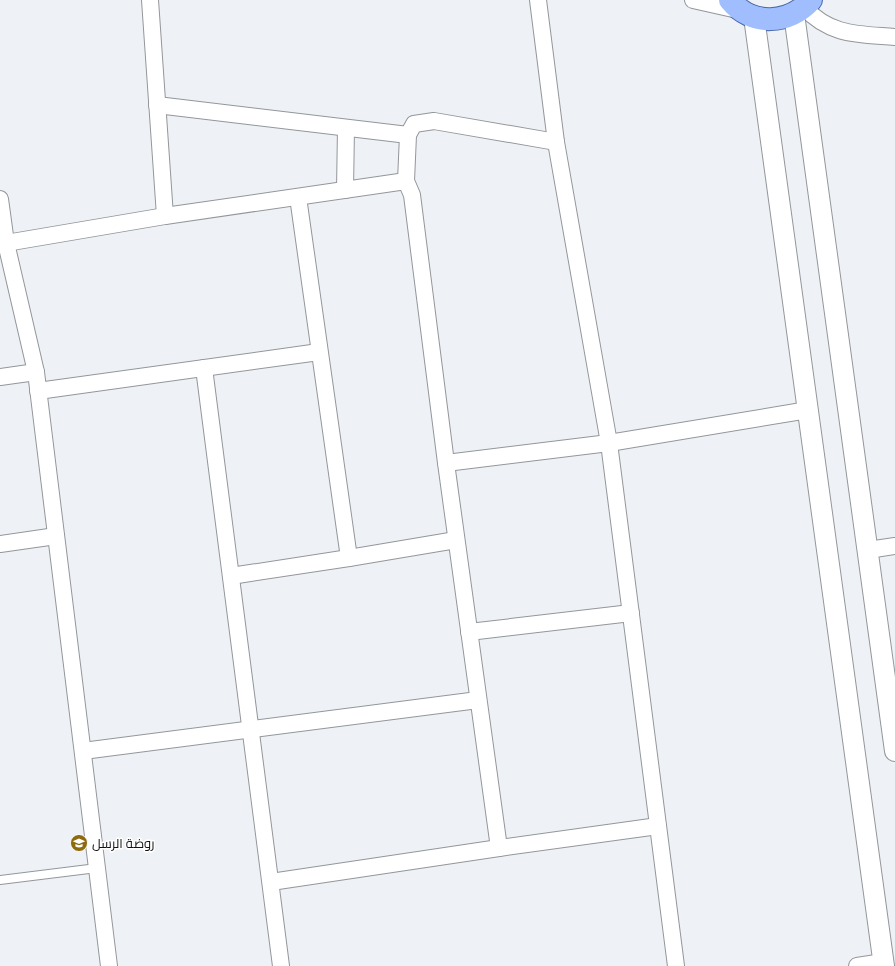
<svg xmlns="http://www.w3.org/2000/svg" width="895" height="966" font-family="'Fira Sans Condensed',Cairo,sans-serif">
	<style>
		.lines { fill: none; stroke-linecap: round; stroke-linejoin: round }
		.service-casing { stroke: #93969a; stroke-width: 10 }
		.minor-casing { stroke: #93969a; stroke-width: 18 }
		.tertiary-casing { stroke: #93969a; stroke-width: 22 }
		.primary-casing { stroke: #4566ab; stroke-width: 24 }
		.service { stroke: #fff; stroke-width: 8 }
		.minor { stroke: #fff; stroke-width: 16 }
		.tertiary { stroke: #fff; stroke-width: 20 }
		.primary { stroke: #a0befd; stroke-width: 22 }
		.labels { text-anchor: middle; dominant-baseline: central; stroke-width: 3; stroke-linejoin: round; paint-order: stroke }
		.poi-label { font-size: 13px; fill: #121214; stroke: #fff; text-anchor: start }
	</style>
	<rect width="100%" height="100%" fill="#eef1f6"/>
	<g class="lines">
		<g class="service-casing">
			<polyline id="service" points="0,880 97,868"/>
		</g>
		<g class="minor-casing">
			<g id="minor">
				<polyline points="150,0 165,216"/>
				<polyline points="538,0 556,142 609,443 676,966"/>
				<polyline points="693,0 742,11"/>
				<path d="M 804,7 C 830,36 859,34 895,37"/>
				<polyline points="157,105 408,135"/>
				<polyline points="345,190 346,128"/>
				<polyline points="298,197 349,558"/>
				<polyline points="0,199 6,243 36,372 109,966"/>
				<polyline points="6,243 165,216 406,181"/>
				<polyline points="204,368 281,966"/>
				<polyline points="0,377 36,372"/>
				<polyline points="38,391 319,352"/>
				<polyline points="446,463 609,443 808,410"/>
				<polyline points="0,544 56,536"/>
				<polyline points="868,550 895,546"/>
				<polyline points="231,576 349,558 456,540"/>
				<polyline points="469,632 631,613"/>
				<polyline points="83,751 478,700"/>
				<polyline points="499,848 446,463 412,195 406,181 408,135 414,124 434,121 556,142"/>
				<polyline points="271,882 499,848 658,826"/>
				<polyline points="857,966 883,962"/>
			</g>
		</g>
		<g class="tertiary-casing">
			<g id="tertiary">
				<polyline points="794,14 895,751"/>
				<polyline points="754,17 884,966"/>
			</g>
		</g>
		<g class="primary-casing">
			<path id="primary" d="M 730,0 C 752,27 789,24 811,0"/>
		</g>
		<use href="#service" class="service"/>
		<use href="#minor" class="minor"/>
		<use href="#tertiary" class="tertiary"/>
		<use href="#primary" class="primary"/>
	</g>
	<defs>
		<g id="school-disc" transform="scale(0.9)"><circle r="9.5" fill="#8e690d" stroke="#fff"/><path d="M0-5L7-2L0 1L-7-2ZM-4 1L0 2.5L4 1V4Q0 6-4 4Z" fill="#fff"/></g>
	</defs>
	<g fill-rule="evenodd">
		<use href="#school-disc" x="79" y="843"/>
	</g>
	<g class="labels">
		<g class="poi-label">
			<text x="92" y="843">روضة الرسل</text>
		</g>
	</g>
</svg>
